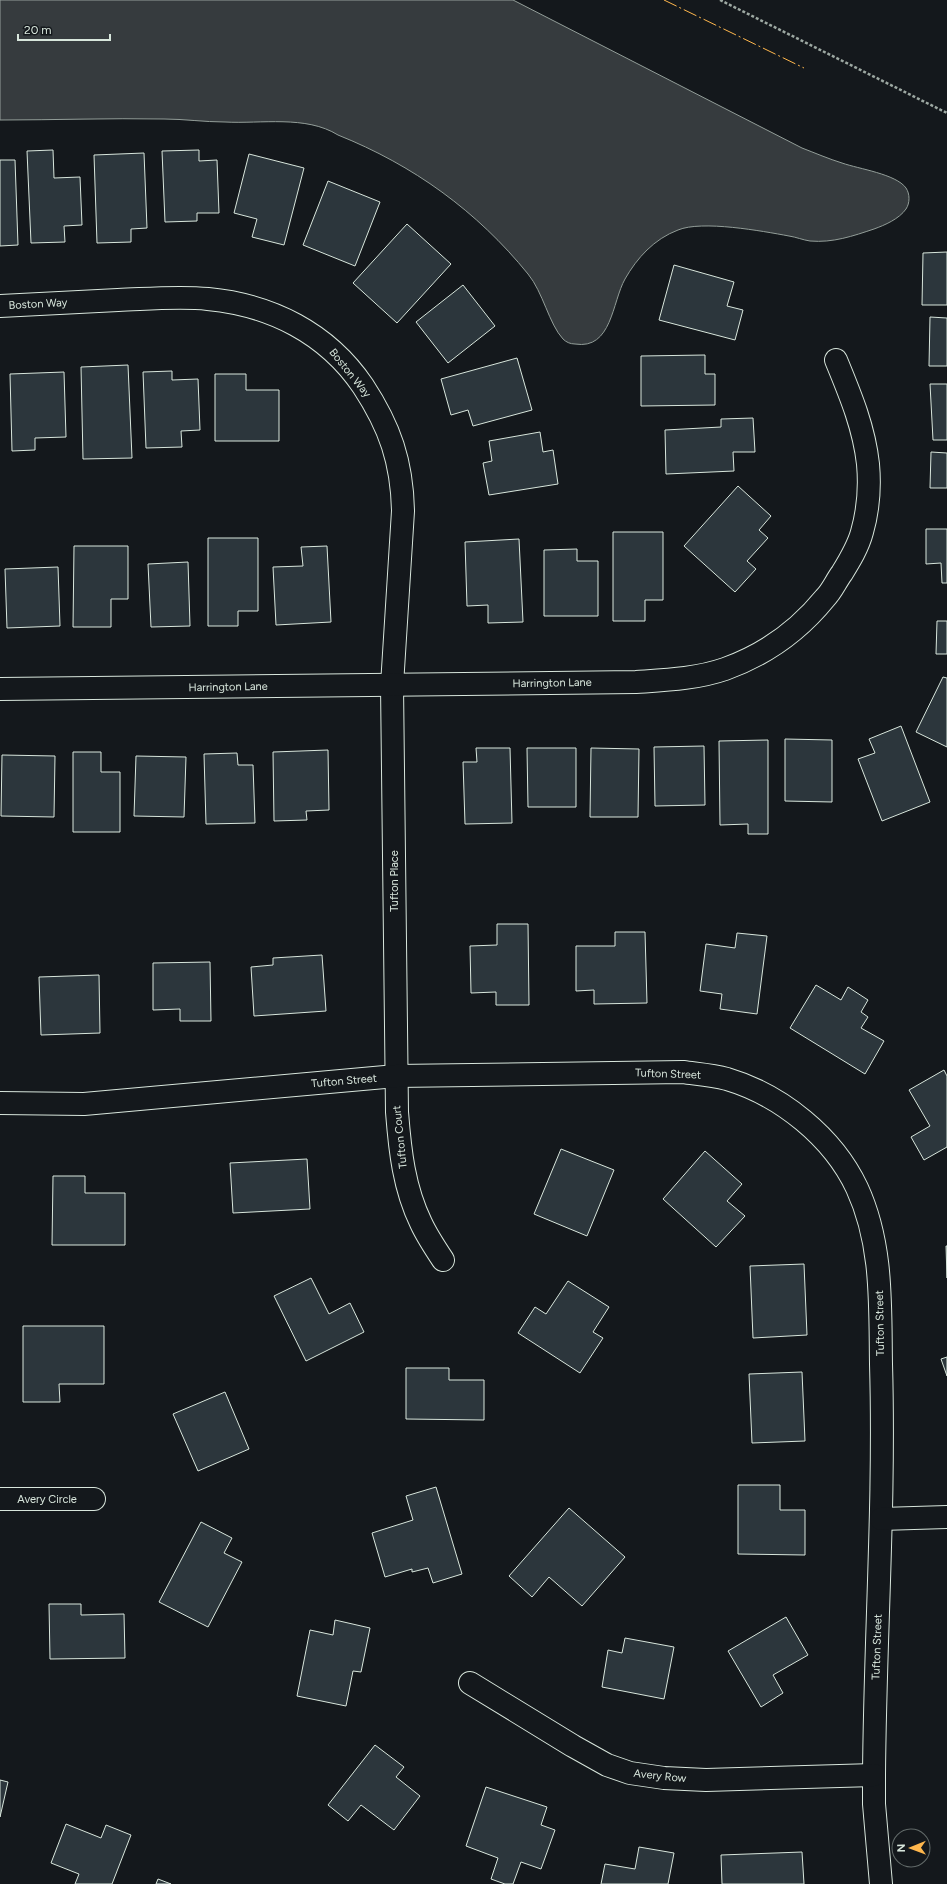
<svg xmlns="http://www.w3.org/2000/svg" width="947" height="1884" font-family="Figtree,sans-serif">
	<style>
		.water { fill: #363b3e; stroke: #939e99 }
		.building { fill: #2c363c; stroke: #d8e6dc }
		.lines { fill: none; stroke-linecap: round; stroke-linejoin: round }
		.street-casing { stroke: #d8e6dc; stroke-width: 24 }
		.path { stroke: #9da8a2; stroke-width: 2.5; stroke-dasharray: 3 2; stroke-linecap: butt }
		.street { stroke: #14181c; stroke-width: 22 }
		.power { stroke: #ffb74d; stroke-width: 1; stroke-dasharray: 14 3 2 3; stroke-linecap: butt }
		.labels { text-anchor: middle; dominant-baseline: central; stroke-width: 3; stroke-linejoin: round; paint-order: stroke }
		.street-label { font-size: 11px; fill: #d8e6dc; stroke: #14181c }
	</style>
	<rect width="100%" height="100%" fill="#14181c"/>
	<path class="water" d="M 0,0 L 513,0 L 802,148 C 815,153 829,159 842,163 C 859,169 896,174 906,188 C 910,194 910,203 906,209 C 899,219 885,225 874,229 C 853,236 833,243 810,241 C 803,240 796,237 789,236 C 762,231 702,220 678,230 C 654,239 637,258 625,279 C 612,302 612,350 575,344 C 570,344 566,342 563,339 C 549,324 543,292 528,274 C 477,211 413,165 338,135 C 306,115 261,124 225,122 C 204,122 184,119 164,119 C 109,118 55,120 0,120 Z"/>
	<g class="building">
		<polygon points="53,150 54,178 80,177 82,225 64,226 65,242 31,243 27,151"/>
		<polygon points="199,150 199,161 217,160 219,213 197,213 197,221 165,222 162,151"/>
		<polygon points="144,153 147,228 131,229 131,242 97,243 94,155"/>
		<polygon points="249,154 304,168 284,245 252,237 257,219 234,213"/>
		<polygon points="0,160 15,160 18,245 0,246"/>
		<polygon points="328,181 380,202 355,266 303,245"/>
		<polygon points="407,224 451,264 397,323 353,283"/>
		<polygon points="947,252 947,305 922,305 923,253"/>
		<polygon points="674,265 734,282 727,306 743,310 735,340 659,320"/>
		<polygon points="463,285 495,326 448,363 416,322"/>
		<polygon points="930,317 947,318 947,366 929,366"/>
		<polygon points="705,355 705,374 715,374 715,405 641,406 641,356"/>
		<polygon points="517,358 532,410 473,426 468,410 451,415 441,379"/>
		<polygon points="128,365 132,458 83,459 81,367"/>
		<polygon points="172,371 172,380 198,379 200,430 181,431 182,447 146,448 143,372"/>
		<polygon points="64,372 66,437 35,438 35,450 12,451 10,374"/>
		<polygon points="215,374 246,374 246,390 279,390 279,441 215,441"/>
		<polygon points="930,384 947,384 947,440 933,440"/>
		<polygon points="753,418 755,452 733,452 734,471 666,474 665,430 721,427 721,419"/>
		<polygon points="540,432 543,452 553,450 558,484 489,495 483,463 492,461 489,441"/>
		<polygon points="931,452 947,453 947,488 930,488"/>
		<polygon points="738,486 771,516 759,530 768,538 747,561 756,569 735,592 684,546"/>
		<polygon points="926,529 947,529 947,583 942,583 941,563 926,564"/>
		<polygon points="613,532 663,532 663,600 645,600 645,621 613,621"/>
		<polygon points="208,538 258,538 258,611 238,611 238,626 208,626"/>
		<polygon points="519,539 523,622 488,623 488,605 467,606 465,542"/>
		<polygon points="74,546 128,546 128,599 111,599 111,627 73,627"/>
		<polygon points="327,546 331,622 276,625 273,567 303,566 301,547"/>
		<polygon points="577,549 577,561 598,561 598,616 544,616 544,550"/>
		<polygon points="188,562 190,626 151,627 148,564"/>
		<polygon points="58,567 60,626 7,628 5,569"/>
		<polygon points="937,621 947,621 947,654 936,654"/>
		<polygon points="943,677 947,678 947,747 916,732"/>
		<polygon points="901,726 930,802 882,821 858,759 875,753 869,739"/>
		<polygon points="785,739 832,740 832,802 785,801"/>
		<polygon points="768,740 768,834 748,834 748,824 720,825 719,741"/>
		<polygon points="704,746 705,805 655,806 654,747"/>
		<polygon points="476,748 510,748 512,823 465,824 463,762 477,762"/>
		<polygon points="527,748 576,748 576,807 528,807"/>
		<polygon points="591,748 639,749 638,817 590,817"/>
		<polygon points="328,750 329,810 306,811 307,820 274,821 273,752"/>
		<polygon points="73,752 101,752 101,772 120,772 120,832 73,832"/>
		<polygon points="237,753 238,765 253,765 255,823 206,824 204,754"/>
		<polygon points="2,755 55,756 54,817 1,816"/>
		<polygon points="136,756 186,757 184,817 134,816"/>
		<polygon points="497,924 528,924 529,1005 496,1005 496,992 471,993 470,946 497,945"/>
		<polygon points="615,932 645,932 647,1003 594,1004 594,990 576,991 576,946 615,946"/>
		<polygon points="737,933 767,936 757,1014 720,1009 722,994 700,991 706,944 735,948"/>
		<polygon points="322,955 326,1011 254,1016 251,967 273,965 273,958"/>
		<polygon points="210,962 211,1021 180,1021 180,1009 153,1010 153,963"/>
		<polygon points="99,975 100,1033 41,1035 39,977"/>
		<polygon points="816,985 841,1000 848,987 868,1000 861,1012 868,1017 861,1028 884,1041 865,1074 790,1028"/>
		<polygon points="944,1070 947,1076 947,1147 924,1160 911,1137 930,1126 909,1090"/>
		<polygon points="561,1149 614,1170 587,1236 534,1214"/>
		<polygon points="705,1151 742,1184 727,1201 745,1216 716,1247 663,1199"/>
		<polygon points="307,1159 310,1209 233,1213 230,1163"/>
		<polygon points="53,1176 85,1176 85,1193 125,1193 125,1245 52,1245"/>
		<polygon points="946,1246 947,1246 947,1278"/>
		<polygon points="804,1264 807,1335 753,1338 750,1266"/>
		<polygon points="311,1278 329,1314 350,1303 364,1332 306,1361 274,1296"/>
		<polygon points="568,1281 609,1307 593,1332 603,1338 580,1373 518,1333 535,1307 546,1314"/>
		<polygon points="23,1326 104,1326 104,1384 59,1384 60,1402 23,1402"/>
		<polygon points="947,1357 947,1376 941,1359"/>
		<polygon points="406,1368 449,1368 449,1380 484,1380 484,1420 406,1419"/>
		<polygon points="802,1372 805,1441 752,1443 749,1374"/>
		<polygon points="225,1392 249,1449 198,1471 173,1414"/>
		<polygon points="738,1485 780,1485 780,1510 805,1510 805,1555 738,1554"/>
		<polygon points="436,1487 462,1574 433,1583 428,1568 412,1572 412,1569 385,1577 372,1533 413,1520 406,1496"/>
		<polygon points="569,1508 625,1557 582,1606 549,1577 532,1597 509,1576"/>
		<polygon points="201,1522 232,1538 224,1553 242,1562 208,1627 159,1602"/>
		<polygon points="49,1604 81,1604 81,1615 124,1614 125,1658 50,1659"/>
		<polygon points="786,1617 808,1655 773,1675 783,1693 761,1707 728,1651"/>
		<polygon points="335,1620 370,1628 361,1672 353,1671 346,1706 297,1696 310,1630 333,1635"/>
		<polygon points="625,1638 674,1647 664,1699 602,1687 608,1650 622,1653"/>
		<polygon points="375,1745 404,1767 396,1777 420,1796 394,1830 361,1805 348,1821 328,1805"/>
		<polygon points="0,1780 8,1782 0,1817"/>
		<polygon points="486,1787 547,1807 541,1825 555,1830 541,1869 521,1862 513,1884 505,1884 491,1879 498,1858 466,1846"/>
		<polygon points="66,1824 101,1838 106,1825 131,1835 112,1884 75,1884 79,1874 51,1863"/>
		<polygon points="639,1847 674,1853 668,1884 601,1884 605,1864 635,1869"/>
		<polygon points="802,1852 804,1884 722,1884 721,1855"/>
		<polygon points="158,1879 171,1884 156,1884"/>
	</g>
	<g class="lines">
		<g class="street-casing">
			<g id="street">
				<path d="M 0,306 C 39,304 78,302 118,300 C 147,299 179,296 208,299 C 271,305 327,333 363,386 C 390,427 402,462 403,511 L 392,685 L 397,1112 C 400,1151 404,1188 421,1223 C 427,1236 435,1248 443,1260"/>
				<path d="M 0,689 L 636,682 C 666,680 696,679 725,669 C 764,655 799,630 825,598 C 832,591 836,581 842,573 C 850,560 858,547 862,532 C 868,511 870,486 868,464 C 864,427 850,394 836,360"/>
				<path d="M 0,1103 L 84,1104 L 396,1076 L 683,1072 C 697,1074 712,1075 727,1079 C 781,1095 833,1137 857,1188 C 883,1244 880,1305 881,1364 C 885,1501 875,1638 874,1775 L 874,1804 L 881,1884"/>
				<polyline points="0,1499 94,1499"/>
				<polyline points="881,1519 947,1517"/>
				<polyline points="470,1683 573,1746 607,1765 630,1773 664,1778 706,1780 874,1775"/>
			</g>
		</g>
		<polyline class="path" points="720,0 947,113"/>
		<use href="#street" class="street"/>
		<polyline class="power" points="664,0 804,68"/>
	</g>
	<g class="labels">
		<g class="street-label">
			<text transform="translate(38 304) rotate(-3)">Boston Way</text>
			<text transform="translate(350 373) rotate(51)">Boston Way</text>
			<text transform="translate(552 683) rotate(-1)">Harrington Lane</text>
			<text transform="translate(228 687) rotate(-1)">Harrington Lane</text>
			<text transform="translate(394 881) rotate(-90)">Tufton Place</text>
			<text transform="translate(668 1074) rotate(2)">Tufton Street</text>
			<text transform="translate(344 1081) rotate(-5)">Tufton Street</text>
			<text transform="translate(400 1137) rotate(-96)">Tufton Court</text>
			<text transform="translate(880 1323) rotate(-91)">Tufton Street</text>
			<text x="47" y="1499">Avery Circle</text>
			<text transform="translate(877 1647) rotate(-88)">Tufton Street</text>
			<text transform="translate(660 1776) rotate(6)">Avery Row</text>
		</g>
	</g>
	<g transform="translate(911 1848) rotate(269)"><circle r="19" fill="#14181c" stroke="#626a69"/>
	<path d="M0-3L7 15L0 10L-7 15Z" fill="#ffb74d"/>
	<text y="-6" font-size="11" font-weight="bold" text-anchor="middle" fill="#d8e6dc">N</text>
	</g>
	<path d="M18 34v6h92v-6" fill="none" stroke="#d8e6dc" stroke-width="2"/>
	<text x="24" y="34" font-size="12" fill="#d8e6dc" stroke="#14181c" stroke-width="3" paint-order="stroke">20 m</text>
</svg>
